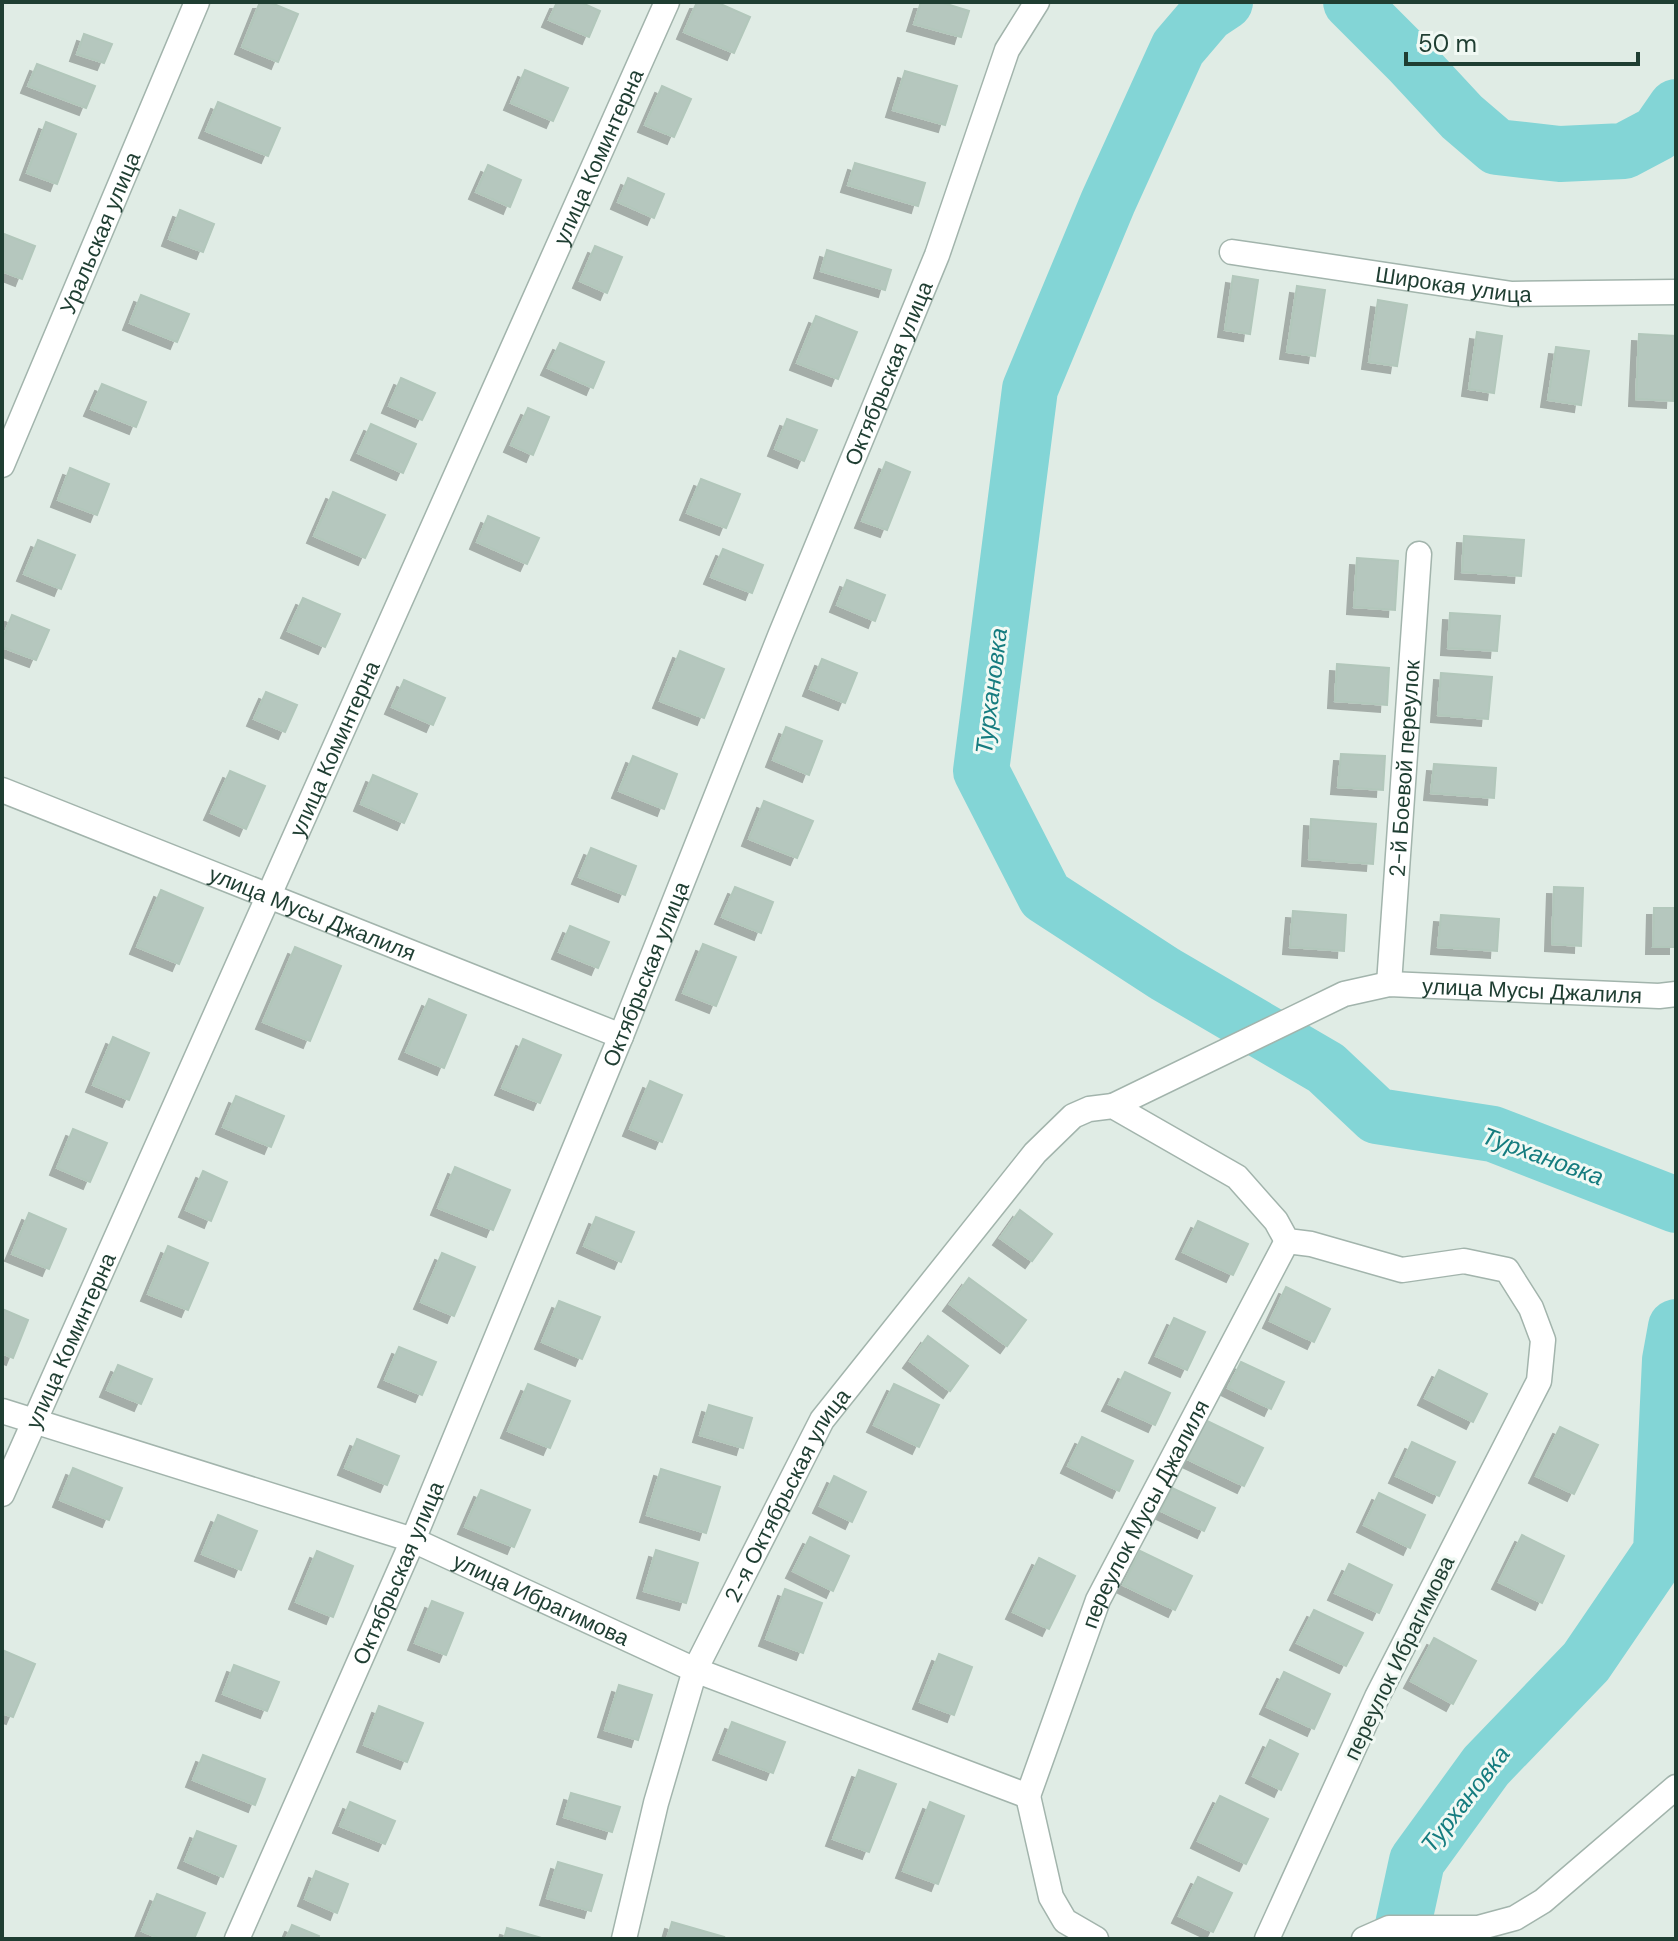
<svg xmlns="http://www.w3.org/2000/svg" width="1678" height="1941" font-family="'DM Sans',sans-serif">
	<style>
		.lines { fill: none; stroke-linecap: round; stroke-linejoin: round }
		.river { stroke: #83d5d6; stroke-width: 56 }
		.building { fill: #b5c7be; stroke: #b2c7bb; stroke-width: 2; filter: url(#shadow) }
		.street-casing { stroke: #a2b4ac; stroke-width: 27 }
		.street { stroke: #fff; stroke-width: 24 }
		.labels { text-anchor: middle; dominant-baseline: central; stroke-width: 6; stroke-linejoin: round; paint-order: stroke }
		.street-label { font-size: 22px; fill: #1f3e32; stroke: #f1f9f4 }
		.water-label { font-size: 24px; font-style: italic; fill: #157c7f; stroke: #f1f9f4 }
	</style>
	<defs>
		<filter id="shadow"><feDropShadow dx="-7" dy="7" stdDeviation="0" flood-color="#0004"/></filter>
	</defs>
	<rect width="100%" height="100%" fill="#e0ece5"/>
	<g class="lines">
		<g class="river">
			<polyline points="1225,2 1207,14 1178,48 1108,202 1030,389 981,771 1045,896 1165,974 1326,1068 1377,1116 1493,1134 1676,1205"/>
			<polyline points="1351,2 1410,61 1462,117 1497,147 1560,154 1624,151 1658,133 1676,107"/>
			<polyline points="1400,1939 1417,1861 1486,1766 1586,1662 1661,1552 1670,1360 1676,1327"/>
		</g>
	</g>
	<g class="building">
		<polygon points="260,2 269,2 298,14 278,62 242,47"/>
		<polygon points="557,2 580,2 600,11 589,37 549,20"/>
		<polygon points="697,2 716,2 750,17 734,53 684,32"/>
		<polygon points="921,2 940,2 969,11 961,37 914,24"/>
		<polygon points="84,34 112,44 104,63 77,54"/>
		<polygon points="37,64 95,86 86,108 28,86"/>
		<polygon points="525,70 568,88 553,121 511,103"/>
		<polygon points="905,71 957,86 945,125 893,110"/>
		<polygon points="662,86 691,99 674,137 645,125"/>
		<polygon points="218,102 280,128 268,156 206,131"/>
		<polygon points="46,122 76,134 57,184 27,173"/>
		<polygon points="855,163 925,183 918,206 848,185"/>
		<polygon points="488,165 521,180 510,207 476,192"/>
		<polygon points="628,178 664,194 654,218 618,202"/>
		<polygon points="180,210 214,224 203,252 169,239"/>
		<polygon points="4,234 35,246 22,279 2,271"/>
		<polygon points="595,246 622,257 607,293 580,281"/>
		<polygon points="827,250 891,270 885,290 821,271"/>
		<polygon points="1233,276 1258,280 1250,334 1225,330"/>
		<polygon points="1297,286 1325,290 1315,356 1287,352"/>
		<polygon points="141,295 189,314 177,342 130,323"/>
		<polygon points="1378,300 1407,305 1397,366 1369,362"/>
		<polygon points="816,316 857,332 838,379 797,363"/>
		<polygon points="1477,332 1502,336 1494,393 1469,389"/>
		<polygon points="1639,334 1676,336 1673,401 1636,399"/>
		<polygon points="560,343 604,362 593,388 548,368"/>
		<polygon points="1556,347 1589,351 1581,405 1548,400"/>
		<polygon points="401,378 435,393 422,420 389,406"/>
		<polygon points="102,384 146,402 136,427 91,409"/>
		<polygon points="528,408 549,417 533,455 511,445"/>
		<polygon points="787,419 817,430 804,461 775,449"/>
		<polygon points="371,424 416,444 403,473 358,453"/>
		<polygon points="886,462 910,472 887,530 862,521"/>
		<polygon points="70,468 109,484 97,515 58,500"/>
		<polygon points="701,479 740,494 726,528 687,513"/>
		<polygon points="333,492 385,515 365,558 314,536"/>
		<polygon points="488,516 539,538 527,564 477,542"/>
		<polygon points="1464,536 1524,540 1521,576 1462,572"/>
		<polygon points="38,540 75,555 61,589 24,574"/>
		<polygon points="723,549 763,565 752,593 711,577"/>
		<polygon points="1357,558 1398,561 1395,610 1354,607"/>
		<polygon points="847,580 885,595 875,621 837,605"/>
		<polygon points="303,598 340,614 325,647 288,631"/>
		<polygon points="1450,613 1500,616 1497,651 1448,648"/>
		<polygon points="12,615 49,630 36,660 2,647 2,640"/>
		<polygon points="680,651 724,669 704,718 660,701"/>
		<polygon points="822,659 857,673 845,703 810,689"/>
		<polygon points="1337,664 1389,668 1387,705 1335,701"/>
		<polygon points="1441,673 1492,677 1488,719 1438,715"/>
		<polygon points="404,680 445,698 433,725 392,707"/>
		<polygon points="266,692 297,705 285,732 254,719"/>
		<polygon points="786,727 822,741 809,775 773,760"/>
		<polygon points="1341,754 1385,756 1383,790 1338,787"/>
		<polygon points="633,756 677,774 664,809 619,791"/>
		<polygon points="1434,764 1496,768 1494,798 1431,793"/>
		<polygon points="230,771 265,786 246,829 211,813"/>
		<polygon points="373,775 417,794 404,823 361,804"/>
		<polygon points="764,801 813,821 797,858 749,839"/>
		<polygon points="1311,819 1376,824 1373,864 1309,859"/>
		<polygon points="591,848 636,866 625,895 579,877"/>
		<polygon points="735,887 773,902 761,933 722,917"/>
		<polygon points="1554,887 1583,888 1581,946 1552,944"/>
		<polygon points="161,890 203,908 179,964 137,947"/>
		<polygon points="1654,908 1676,908 1676,947 1653,947"/>
		<polygon points="1293,911 1346,915 1344,951 1290,947"/>
		<polygon points="1441,915 1499,919 1497,951 1438,947"/>
		<polygon points="570,926 609,942 598,968 559,952"/>
		<polygon points="703,944 736,957 716,1006 683,993"/>
		<polygon points="295,947 341,966 310,1041 263,1022"/>
		<polygon points="429,999 466,1015 444,1068 406,1052"/>
		<polygon points="113,1037 149,1053 129,1100 93,1085"/>
		<polygon points="523,1039 561,1055 540,1103 502,1088"/>
		<polygon points="650,1081 682,1095 662,1142 630,1129"/>
		<polygon points="236,1096 284,1116 271,1147 223,1127"/>
		<polygon points="73,1129 107,1143 90,1182 57,1168"/>
		<polygon points="455,1167 510,1190 493,1230 438,1208"/>
		<polygon points="203,1171 227,1182 211,1221 186,1210"/>
		<polygon points="1020,1210 1052,1234 1032,1261 1000,1238"/>
		<polygon points="29,1213 66,1229 49,1269 12,1254"/>
		<polygon points="596,1217 634,1232 621,1262 584,1246"/>
		<polygon points="1198,1221 1248,1244 1233,1275 1183,1252"/>
		<polygon points="168,1246 208,1263 188,1310 148,1294"/>
		<polygon points="442,1253 475,1267 454,1316 421,1302"/>
		<polygon points="969,1278 1026,1320 1007,1346 950,1304"/>
		<polygon points="1286,1287 1330,1309 1314,1342 1270,1321"/>
		<polygon points="559,1301 600,1317 582,1359 542,1342"/>
		<polygon points="2,1309 28,1320 13,1358 2,1353"/>
		<polygon points="1174,1318 1205,1332 1187,1370 1156,1356"/>
		<polygon points="928,1336 968,1366 950,1391 910,1361"/>
		<polygon points="399,1347 436,1362 422,1395 385,1380"/>
		<polygon points="1241,1362 1284,1382 1271,1409 1228,1388"/>
		<polygon points="118,1365 152,1379 141,1404 107,1390"/>
		<polygon points="1439,1370 1487,1394 1473,1422 1425,1398"/>
		<polygon points="1125,1372 1170,1393 1155,1425 1109,1404"/>
		<polygon points="528,1384 570,1401 550,1448 508,1431"/>
		<polygon points="894,1384 939,1405 919,1447 874,1425"/>
		<polygon points="709,1405 752,1418 743,1448 700,1435"/>
		<polygon points="1205,1420 1263,1448 1244,1486 1187,1459"/>
		<polygon points="1560,1427 1598,1445 1574,1494 1536,1476"/>
		<polygon points="1082,1437 1133,1461 1119,1491 1068,1466"/>
		<polygon points="357,1439 399,1456 387,1485 345,1468"/>
		<polygon points="1412,1442 1455,1462 1439,1496 1396,1476"/>
		<polygon points="73,1468 122,1488 109,1520 60,1500"/>
		<polygon points="661,1469 720,1487 706,1533 647,1515"/>
		<polygon points="834,1476 866,1492 852,1522 820,1506"/>
		<polygon points="1172,1488 1215,1508 1204,1531 1161,1511"/>
		<polygon points="481,1490 530,1510 514,1547 465,1527"/>
		<polygon points="1379,1493 1425,1515 1410,1548 1364,1525"/>
		<polygon points="218,1515 257,1531 241,1570 202,1554"/>
		<polygon points="1522,1535 1564,1556 1542,1603 1499,1582"/>
		<polygon points="810,1537 849,1556 833,1591 793,1571"/>
		<polygon points="656,1550 698,1563 686,1603 644,1591"/>
		<polygon points="317,1551 353,1566 333,1617 296,1602"/>
		<polygon points="1140,1551 1192,1576 1175,1610 1123,1585"/>
		<polygon points="1039,1558 1075,1576 1049,1629 1013,1612"/>
		<polygon points="1349,1564 1392,1585 1379,1613 1335,1593"/>
		<polygon points="785,1589 822,1603 803,1653 766,1639"/>
		<polygon points="432,1601 463,1613 446,1655 415,1643"/>
		<polygon points="1314,1610 1363,1633 1346,1666 1297,1643"/>
		<polygon points="1434,1638 1476,1661 1453,1704 1411,1681"/>
		<polygon points="2,1650 35,1664 13,1717 2,1713"/>
		<polygon points="939,1654 972,1667 954,1715 920,1702"/>
		<polygon points="234,1665 279,1682 267,1711 223,1694"/>
		<polygon points="1284,1672 1330,1694 1314,1729 1267,1707"/>
		<polygon points="619,1685 652,1695 638,1740 605,1730"/>
		<polygon points="379,1706 423,1723 407,1762 364,1745"/>
		<polygon points="732,1722 785,1742 773,1773 720,1753"/>
		<polygon points="1270,1740 1298,1754 1281,1790 1253,1776"/>
		<polygon points="203,1755 265,1779 255,1805 193,1780"/>
		<polygon points="859,1770 896,1784 869,1852 833,1839"/>
		<polygon points="571,1793 620,1807 612,1832 564,1817"/>
		<polygon points="1220,1796 1268,1819 1246,1864 1198,1841"/>
		<polygon points="350,1802 395,1821 385,1844 340,1826"/>
		<polygon points="930,1802 964,1816 938,1884 903,1871"/>
		<polygon points="197,1831 236,1846 223,1877 185,1861"/>
		<polygon points="558,1862 602,1875 591,1911 547,1898"/>
		<polygon points="316,1871 348,1884 337,1913 305,1899"/>
		<polygon points="1198,1877 1232,1893 1213,1932 1179,1916"/>
		<polygon points="157,1894 205,1913 194,1939 161,1939 142,1931"/>
		<polygon points="672,1922 724,1937 723,1939 667,1939"/>
		<polygon points="292,1925 319,1936 318,1939 286,1939"/>
		<polygon points="507,1928 545,1939 504,1939"/>
	</g>
	<g class="lines">
		<g class="street-casing">
			<g id="street">
				<path id="s1" d="M 1232,252 L 1512,294 L 1676,292"/>
				<path id="s2" d="M 2,465 L 197,2"/>
				<path id="s3" d="M 2,790 L 621,1036"/>
				<path id="s4" d="M 1389,984 L 1419,554"/>
				<path id="s5" d="M 1113,1106 L 1344,994 L 1389,984 L 1659,996 L 1676,994"/>
				<path id="s6" d="M 2,1411 L 413,1540 L 695,1670 L 1028,1796"/>
				<path id="s7" d="M 2,1494 L 667,2"/>
				<path id="s8" d="M 1028,1796 L 1098,1600 L 1287,1241"/>
				<polyline points="1028,1796 1051,1897 1065,1921 1096,1939"/>
				<path id="s9" d="M 237,1939 L 413,1540 L 621,1036 L 780,636 L 937,255 L 1007,50 L 1037,2"/>
				<path id="s10" d="M 624,1939 L 656,1803 L 695,1670 L 822,1420 L 1035,1153 L 1073,1116 L 1089,1109 L 1113,1106 L 1237,1177 L 1276,1221 L 1287,1241 L 1311,1244 L 1402,1270 L 1464,1261 L 1507,1270 L 1531,1308 L 1543,1340 L 1539,1381 L 1377,1697 L 1267,1939"/>
				<polyline points="1364,1939 1389,1928 1478,1928 1515,1918 1543,1901 1676,1787"/>
			</g>
		</g>
		<use href="#street" class="street"/>
	</g>
	<g class="labels">
		<g class="street-label">
			<text stroke="none"><textPath href="#s7" startOffset="1464">улица Коминтерна</textPath></text>
			<text stroke="none"><textPath href="#s2" startOffset="252">Уральская улица</textPath></text>
			<text stroke="none"><textPath href="#s1" startOffset="224">Широкая улица</textPath></text>
			<text stroke="none"><textPath href="#s9" startOffset="1696">Октябрьская улица</textPath></text>
			<text stroke="none"><textPath href="#s7" startOffset="816">улица Коминтерна</textPath></text>
			<text stroke="none"><textPath href="#s4" startOffset="216">2-й Боевой переулок</textPath></text>
			<text stroke="none"><textPath href="#s3" startOffset="334">улица Мусы Джалиля</textPath></text>
			<text stroke="none"><textPath href="#s9" startOffset="1048">Октябрьская улица</textPath></text>
			<text stroke="none"><textPath href="#s5" startOffset="446">улица Мусы Джалиля</textPath></text>
			<text stroke="none"><textPath href="#s7" startOffset="168">улица Коминтерна</textPath></text>
			<text stroke="none"><textPath href="#s10" startOffset="476">2-я Октябрьская улица</textPath></text>
			<text stroke="none"><textPath href="#s8" startOffset="306">переулок Мусы Джалиля</textPath></text>
			<text stroke="none"><textPath href="#s9" startOffset="400">Октябрьская улица</textPath></text>
			<text stroke="none"><textPath href="#s6" startOffset="572">улица Ибрагимова</textPath></text>
			<text transform="translate(1399 1658) rotate(-64)">переулок Ибрагимова</text>
		</g>
		<g class="water-label">
			<text transform="translate(991 691) rotate(-83)">Турхановка</text>
			<text transform="translate(1543 1156) rotate(20)">Турхановка</text>
			<text transform="translate(1465 1799) rotate(-52)">Турхановка</text>
		</g>
	</g>
	<rect width="1678" height="1941" fill="none" stroke="#1f3e32" stroke-width="8"/>
	<path d="M1406 52v12h232v-12" fill="none" stroke="#1f3e32" stroke-width="4"/>
	<text x="1418" y="52" font-size="24" fill="#1f3e32" stroke="#f1f9f4" stroke-width="6" paint-order="stroke">50 m</text>
</svg>
